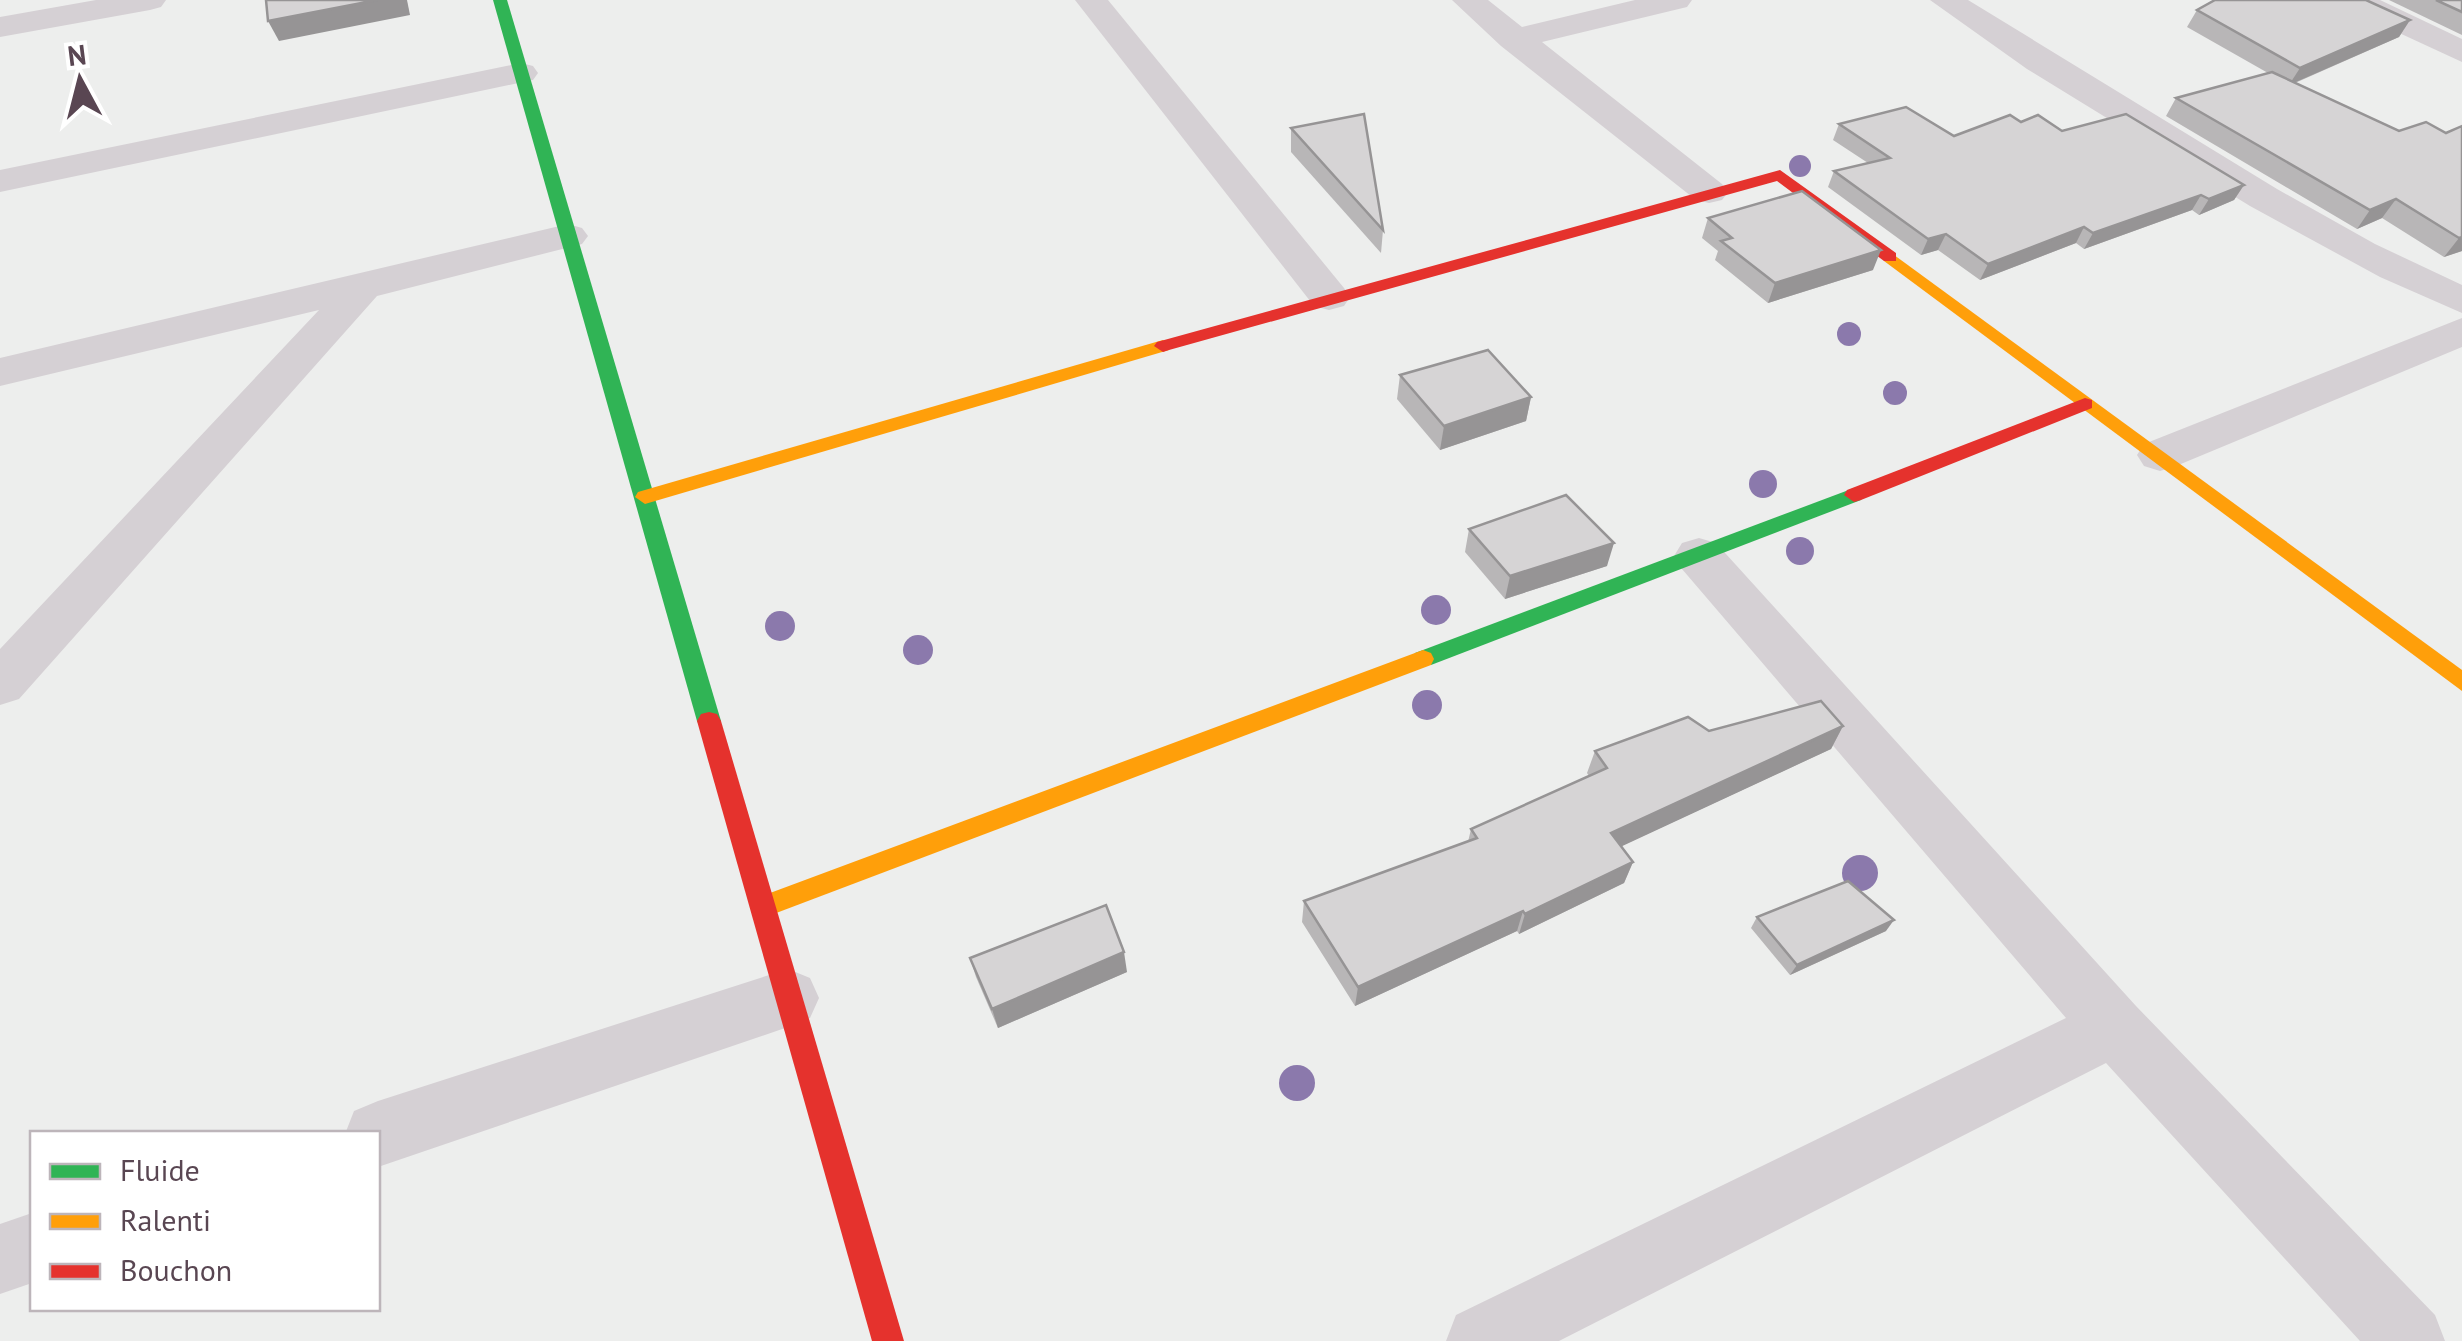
<svg xmlns="http://www.w3.org/2000/svg" width="2462" height="1341" font-family="'PT Sans',sans-serif">
	<style>
		.lines { fill: none; stroke-linecap: round; stroke-linejoin: round }
		.street { fill: #d5d0d4; fill-rule: evenodd }
		.fast { fill: #30b455; fill-rule: evenodd }
		.slow { fill: #ff9f0a; fill-rule: evenodd }
		.jam { fill: #e5322d; fill-rule: evenodd }
		.tree { fill: #8b79ac }
		.wall { fill: #b8b6b7 }
		.shaded-wall { fill: #969495 }
		.building { fill: #d6d4d5; stroke: #969495; stroke-width: 2.5 }
	</style>
	<rect width="100%" height="100%" fill="#edeeed"/>
	<g class="lines">
		<g class="street">
			<polygon points="96,0 166,0 161,7 150,10 0,37 0,17"/>
			<polygon points="1075,0 1108,0 1344,288 1350,297 1344,306 1329,310 1314,306"/>
			<polygon points="1452,0 1488,0 1522,27 1635,0 1692,0 1687,7 1542,42 1722,184 1728,192 1722,200 1709,203 1696,200 1501,46"/>
			<polygon points="1930,0 1968,0 2277,189 2375,244 2462,285 2462,313 2380,277 2250,206 2027,69"/>
			<polygon points="2338,0 2380,0 2462,39 2462,62 2343,7"/>
			<polygon points="521,63 533,66 538,73 533,80 0,192 0,170"/>
			<polygon points="568,224 582,228 588,236 582,244 377,296 19,699 0,705 0,649 319,310 0,386 0,358"/>
			<polygon points="2462,318 2462,347 2176,466 2160,471 2144,466 2137,455 2144,444"/>
			<polygon points="1699,538 1716,543 2136,1006 2435,1315 2445,1341 2360,1341 2106,1063 1559,1341 1446,1341 1456,1315 2066,1018 1682,569 1674,556 1682,543"/>
			<polygon points="788,969 810,978 819,998 810,1018 788,1027 378,1167 378,1134 345,1134 354,1111 378,1101"/>
			<polygon points="32,1213 32,1283 0,1294 0,1224"/>
		</g>
		<g class="fast">
			<polygon points="493,0 507,0 721,721 717,728 701,728 697,721"/>
			<polygon points="1854,488 1864,495 1861,500 1431,665 1415,665 1412,659 1415,653"/>
		</g>
		<g class="slow">
			<polygon points="1890,252 2462,670 2462,691 1884,261 1884,253"/>
			<polygon points="1163,340 1172,346 1169,350 645,504 635,497 638,492"/>
			<polygon points="1423,650 1431,653 1434,659 1431,665 763,918 754,915 750,907 754,899"/>
		</g>
		<g class="jam">
			<polygon points="1780,170 1896,253 1896,261 1884,261 1777,181 1169,350 1163,352 1154,346 1157,342"/>
			<polygon points="2085,398 2092,400 2092,408 1861,500 1854,502 1844,495 1847,490"/>
			<polygon points="709,712 717,714 721,721 904,1341 872,1341 697,721 701,714"/>
		</g>
	</g>
	<g class="tree">
		<circle cx="1800" cy="166" r="11"/>
		<circle cx="1849" cy="334" r="12"/>
		<circle cx="1895" cy="393" r="12"/>
		<circle cx="1763" cy="484" r="14"/>
		<circle cx="1800" cy="551" r="14"/>
		<circle cx="1436" cy="610" r="15"/>
		<circle cx="780" cy="626" r="15"/>
		<circle cx="918" cy="650" r="15"/>
		<circle cx="1427" cy="705" r="15"/>
		<circle cx="1860" cy="873" r="18"/>
		<circle cx="1297" cy="1083" r="18"/>
	</g>
	<g class="wall">
		<polygon points="2389,0 2462,0 2462,35"/>
		<polygon points="2197,10 2410,20 2399,37 2295,83 2399,131 2446,133 2462,251 2444,257 2382,218 2357,229 2166,116 2176,98 2268,73 2187,27"/>
		<polygon points="2021,122 2244,185 2234,200 2199,215 2192,210 2084,249 2076,243 1980,280 1938,250 1921,255 1828,187 1834,171 1868,163 1833,140 1839,124 1954,136"/>
		<polygon points="1291,128 1383,230 1381,253 1291,152"/>
		<polygon points="1708,218 1873,270 1768,303 1715,260 1718,251 1702,238"/>
		<polygon points="1400,375 1531,397 1526,421 1440,450 1397,399"/>
		<polygon points="1469,529 1607,566 1505,599 1465,552"/>
		<polygon points="1843,726 1831,749 1621,846 1633,862 1624,883 1519,934 1517,931 1355,1006 1302,922 1304,901 1468,842 1471,829 1589,776 1587,773 1595,751 1709,731"/>
		<polygon points="1757,917 1886,931 1790,975 1751,928"/>
		<polygon points="970,958 1127,972 998,1028 976,977"/>
	</g>
	<g class="shaded-wall">
		<polygon points="377,0 407,0 410,15 279,41 268,21"/>
		<polygon points="2410,20 2399,37 2289,85 2300,68"/>
		<polygon points="2244,185 2234,200 2199,215 2209,199"/>
		<polygon points="2201,195 2192,210 2084,249 2093,233"/>
		<polygon points="2396,199 2382,218 2357,229 2370,210"/>
		<polygon points="2084,227 2076,243 1980,280 1988,264"/>
		<polygon points="1946,234 1938,250 1921,255 1928,239"/>
		<polygon points="2462,237 2462,251 2444,257 2459,238"/>
		<polygon points="1881,250 1873,270 1768,303 1775,283"/>
		<polygon points="1531,397 1526,421 1440,450 1444,426"/>
		<polygon points="1614,543 1607,566 1505,599 1510,576"/>
		<polygon points="1843,726 1831,749 1603,855 1611,833"/>
		<polygon points="1633,862 1624,883 1519,934 1525,914"/>
		<polygon points="1523,911 1517,931 1355,1006 1358,987"/>
		<polygon points="1894,920 1886,931 1790,975 1797,965"/>
		<polygon points="1124,952 1127,972 998,1028 992,1009"/>
	</g>
	<g class="building">
		<polygon points="266,0 377,0 268,21"/>
		<polygon points="2215,0 2366,0 2410,20 2300,68 2197,10"/>
		<polygon points="2436,0 2462,0 2462,12"/>
		<polygon points="2272,72 2399,131 2426,122 2446,133 2462,126 2462,237 2459,238 2396,199 2370,210 2176,98"/>
		<polygon points="1906,107 1954,136 2010,115 2021,122 2038,115 2062,131 2126,114 2244,185 2209,199 2201,195 2093,233 2084,227 1988,264 1946,234 1928,239 1834,171 1890,158 1839,124"/>
		<polygon points="1364,114 1383,230 1291,128"/>
		<polygon points="1802,191 1881,250 1775,283 1721,241 1732,238 1708,218"/>
		<polygon points="1488,350 1531,397 1444,426 1400,375"/>
		<polygon points="1566,495 1614,543 1510,576 1469,529"/>
		<polygon points="1821,701 1843,726 1611,833 1633,862 1525,914 1523,911 1358,987 1304,901 1477,838 1471,829 1607,768 1595,751 1688,717 1709,731"/>
		<polygon points="1848,881 1894,920 1797,965 1757,917"/>
		<polygon points="1106,905 1124,952 992,1009 970,958"/>
	</g>
	<rect x="30" y="1131" width="350" height="180" fill="#ffffff" stroke="#bdb5ba" stroke-width="2.5"/>
	<rect x="50" y="1164" width="50" height="15" fill="#30b455" stroke="#bdb5ba" stroke-width="2.5"/>
	<text x="120" y="1181" font-size="30" fill="#594652">Fluide</text>
	<rect x="50" y="1214" width="50" height="15" fill="#ff9f0a" stroke="#bdb5ba" stroke-width="2.5"/>
	<text x="120" y="1231" font-size="30" fill="#594652">Ralenti</text>
	<rect x="50" y="1264" width="50" height="15" fill="#e5322d" stroke="#bdb5ba" stroke-width="2.5"/>
	<text x="120" y="1281" font-size="30" fill="#594652">Bouchon</text>
	<g transform="translate(80 80) rotate(353)" stroke="#ffffff" stroke-width="8" paint-order="stroke">
	<path d="M0-8L18 38L0 25L-18 38Z" fill="#594652"/>
	<text y="-15" font-size="28" font-weight="bold" text-anchor="middle" fill="#594652">N</text>
	</g>
</svg>
